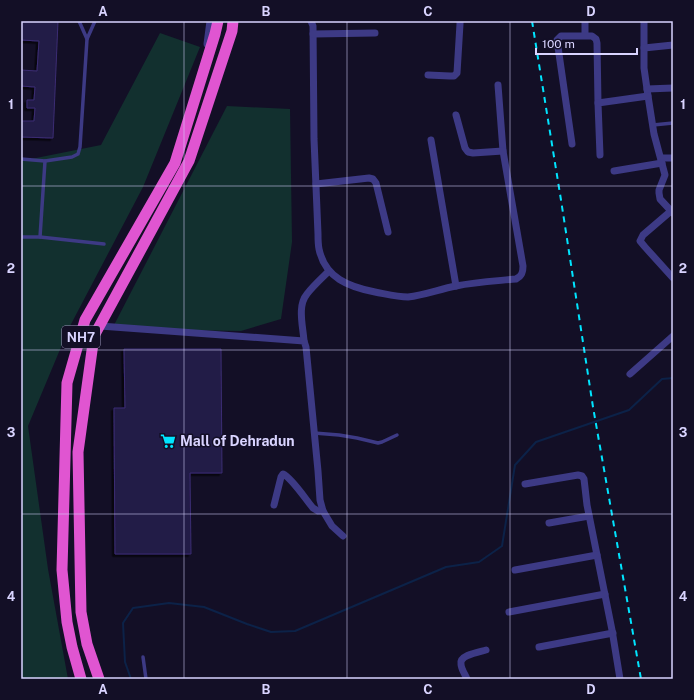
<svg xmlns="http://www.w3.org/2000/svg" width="694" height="700" font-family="'Public Sans',sans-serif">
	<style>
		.green { fill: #12302f }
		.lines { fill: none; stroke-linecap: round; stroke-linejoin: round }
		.stream { stroke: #0c2248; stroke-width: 2 }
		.building { fill: #241b47; stroke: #3b2d73; filter: url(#shadow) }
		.service { stroke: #3d3a85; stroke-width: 3.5 }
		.minor { stroke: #3d3a85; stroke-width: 7 }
		.tertiary { stroke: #3d3a85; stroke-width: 9 }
		.trunk { stroke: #e055d1; stroke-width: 11 }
		.rail { stroke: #00e5ff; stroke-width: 2; stroke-dasharray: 6 5; stroke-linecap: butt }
		.grid { fill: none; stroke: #d9d4ff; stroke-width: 1; stroke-opacity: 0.55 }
		.labels { text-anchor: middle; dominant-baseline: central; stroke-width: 3; stroke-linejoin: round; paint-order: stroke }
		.shield { fill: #130f26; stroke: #9e99be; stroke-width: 1 }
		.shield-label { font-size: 13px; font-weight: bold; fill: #d9d4ff }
		.poi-label { font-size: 14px; font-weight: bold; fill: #d9d4ff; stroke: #130f26; text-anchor: start }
		.neatline { fill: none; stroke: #d9d4ff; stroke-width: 1.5 }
		.grid-label { font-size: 13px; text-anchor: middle; font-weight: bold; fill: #d9d4ff }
	</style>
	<defs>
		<filter id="shadow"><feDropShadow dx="-2.5" dy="2.5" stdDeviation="0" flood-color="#0009"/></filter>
	</defs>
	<rect width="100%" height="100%" fill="#130f26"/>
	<g class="green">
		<polygon points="160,33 200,47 143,187 69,328 28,426 48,569 68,679 21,679 21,161 101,145"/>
		<polygon points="227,106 290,109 292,242 281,319 241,331 112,329"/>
	</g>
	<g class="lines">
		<polyline class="stream" points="131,679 125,662 123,623 133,608 169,603 204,607 247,624 271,632 295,631 446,567 479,562 502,546 515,465 536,442 629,410 662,379 673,378"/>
	</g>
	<g class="building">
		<polygon points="21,21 58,21 53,138 21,137 21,121 34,121 35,108 27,108 27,100 34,100 35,87 21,86 21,70 37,71 39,41 21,40"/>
		<polygon points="124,349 221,349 222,473 190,473 191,554 115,554 114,408 125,408"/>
	</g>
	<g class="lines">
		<g class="service">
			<polyline points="79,21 87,39"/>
			<polyline points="653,125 673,123"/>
			<polyline points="21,159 45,161 72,157 78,154 80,147 87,39 95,21"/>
			<polyline points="21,237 40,237 104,244"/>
			<polyline points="40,237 45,161"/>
			<polyline points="314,433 339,435 357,438 378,443 382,442 397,435"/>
			<polyline points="143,657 146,679"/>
		</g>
		<g class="minor">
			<path d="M 311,21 L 313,26 L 314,139 L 318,234 C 318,239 318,244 319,249 C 325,278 349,287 375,292 C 386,294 397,297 408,297 C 425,295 440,289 456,286 C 476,282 496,281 516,279 C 522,276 523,272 523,266 L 503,151 L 498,85"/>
			<polyline points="644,21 644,68 648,96 654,134 665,175 659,190 659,193 660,199 673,213"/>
			<polyline points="313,34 375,33"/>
			<polyline points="585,35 585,21"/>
			<polyline points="644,48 673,45"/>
			<polyline points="428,75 450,76 454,76 457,73 460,24 460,21"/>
			<polyline points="647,89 673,88"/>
			<polyline points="456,115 465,148 468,152 473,153 503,151"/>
			<polyline points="431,140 456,286"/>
			<polyline points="572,144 557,40 561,36 592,36 596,39 597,43 598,103"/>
			<polyline points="600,155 598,103 648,96"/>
			<polyline points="661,158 673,158"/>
			<polyline points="614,171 662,163"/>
			<polyline points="316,184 369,178 373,179 376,183 388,232"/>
			<polyline points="671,211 643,235 640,241 645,247 673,278"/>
			<polyline points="100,326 304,341 306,347 318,471 320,500 323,511 332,526 343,536"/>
			<path d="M 304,341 C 303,326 297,306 307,294 C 313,286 322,278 329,271"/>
			<polyline points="630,374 673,336"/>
			<polyline points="525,484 578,475 582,476 584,479 587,505 612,630 620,679"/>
			<path d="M 274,505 L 281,477 L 283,474 C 292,478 306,500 313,508 L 318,511 L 323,511"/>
			<polyline points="549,523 589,516"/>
			<polyline points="515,570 597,555"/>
			<polyline points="509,612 605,594"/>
			<polyline points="539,647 613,633"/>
			<path d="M 467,679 C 465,674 461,669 461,664 C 459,655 479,652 486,650"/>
		</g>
		<polyline class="tertiary" points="208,44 211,21"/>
		<g class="trunk">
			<polyline points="81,679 72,647 67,622 62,570 67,383 85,320 175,163 215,34 218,21"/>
			<polyline points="99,679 87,644 81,612 78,452 94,336 189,161 232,31 233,21"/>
		</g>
		<polyline class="rail" points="532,21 561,200 593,407 641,679"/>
	</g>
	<path class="grid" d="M 184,21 L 184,679M 347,21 L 347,679M 510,21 L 510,679M 21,186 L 673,186M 21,350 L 673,350M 21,514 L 673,514"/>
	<defs>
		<g id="supermarket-bare" transform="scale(1.2)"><path d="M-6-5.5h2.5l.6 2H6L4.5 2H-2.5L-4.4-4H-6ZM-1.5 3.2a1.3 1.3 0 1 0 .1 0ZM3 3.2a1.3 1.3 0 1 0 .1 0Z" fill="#00e5ff" stroke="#130f26" stroke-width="2.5" paint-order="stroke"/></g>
	</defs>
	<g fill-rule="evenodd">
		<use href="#supermarket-bare" x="168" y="441"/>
	</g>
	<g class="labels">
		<rect class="shield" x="62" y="326" width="38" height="22" rx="3"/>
		<g class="shield-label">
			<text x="81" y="337">NH7</text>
		</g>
		<g class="poi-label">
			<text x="180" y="441">Mall of Dehradun</text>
		</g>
	</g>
	<rect width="694" height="700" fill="none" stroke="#130f26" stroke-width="44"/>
	<path d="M536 48v6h101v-6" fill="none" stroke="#d9d4ff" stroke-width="2"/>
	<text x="542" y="48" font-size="12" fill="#d9d4ff" stroke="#130f26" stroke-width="3" paint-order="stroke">100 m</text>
	<rect x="22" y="22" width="650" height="656" class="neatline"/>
	<g class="grid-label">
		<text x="103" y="16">A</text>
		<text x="266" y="16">B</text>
		<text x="428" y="16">C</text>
		<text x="591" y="16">D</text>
		<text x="11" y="109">1</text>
		<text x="683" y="109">1</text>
		<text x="11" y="273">2</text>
		<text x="683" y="273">2</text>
		<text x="11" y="437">3</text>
		<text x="683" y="437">3</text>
		<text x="11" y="601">4</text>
		<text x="683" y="601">4</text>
		<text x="103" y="694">A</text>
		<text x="266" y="694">B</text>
		<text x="428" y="694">C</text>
		<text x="591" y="694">D</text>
	</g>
</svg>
